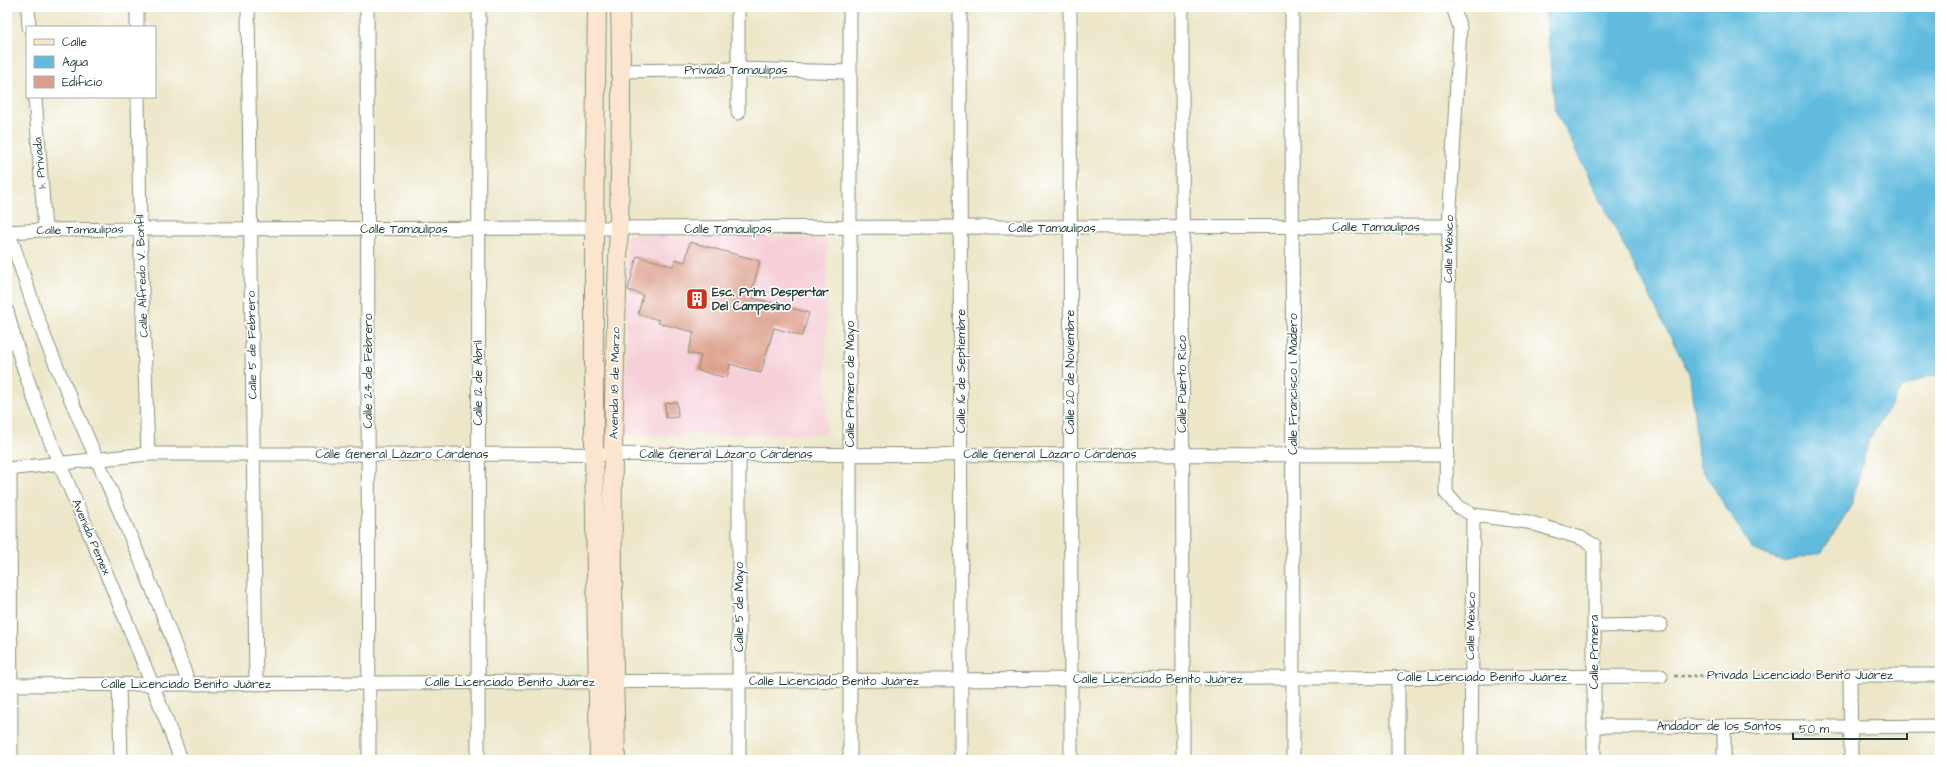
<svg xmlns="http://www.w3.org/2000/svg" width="1947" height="767" font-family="'Architects Daughter',sans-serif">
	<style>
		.built { fill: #f6cfd8 }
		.water { fill: #60bbde; stroke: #407c89 }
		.building { fill: #dd9f8b }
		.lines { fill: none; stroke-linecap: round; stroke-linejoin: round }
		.street-casing { stroke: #86927e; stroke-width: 15 }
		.secondary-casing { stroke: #86927e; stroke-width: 20 }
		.path { stroke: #86927e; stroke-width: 2.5; stroke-dasharray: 3 3; stroke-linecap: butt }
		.street { stroke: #fff; stroke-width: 13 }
		.secondary { stroke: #fce5cf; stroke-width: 18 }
		.labels { text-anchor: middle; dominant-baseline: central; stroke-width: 3.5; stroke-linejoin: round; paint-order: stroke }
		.street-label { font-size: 12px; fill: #1f3d34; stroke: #fff }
		.poi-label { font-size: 12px; font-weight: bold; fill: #1f3d34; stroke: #fff; text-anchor: start }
	</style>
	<rect width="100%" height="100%" fill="#fff"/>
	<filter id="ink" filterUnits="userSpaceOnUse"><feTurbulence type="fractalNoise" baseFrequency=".025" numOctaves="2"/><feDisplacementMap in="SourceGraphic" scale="8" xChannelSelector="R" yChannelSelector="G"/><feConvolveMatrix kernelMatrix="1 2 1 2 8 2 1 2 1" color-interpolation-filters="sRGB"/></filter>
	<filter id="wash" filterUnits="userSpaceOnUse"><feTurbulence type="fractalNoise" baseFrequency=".012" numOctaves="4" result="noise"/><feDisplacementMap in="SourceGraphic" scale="16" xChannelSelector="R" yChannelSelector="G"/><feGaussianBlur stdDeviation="0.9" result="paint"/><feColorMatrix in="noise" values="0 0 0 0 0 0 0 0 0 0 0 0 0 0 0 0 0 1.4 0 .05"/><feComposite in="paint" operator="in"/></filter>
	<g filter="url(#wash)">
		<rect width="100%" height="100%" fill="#ede6c9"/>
		<polygon class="built" points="627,235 827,238 826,434 626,435"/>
		<polygon class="water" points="1545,7 1940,7 1940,375 1929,376 1902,388 1869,439 1851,506 1822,552 1785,562 1752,549 1699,464 1690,375 1555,110"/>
		<g id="blocks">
			<g class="building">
				<polygon points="690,242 760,261 750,297 809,313 802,336 774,328 761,373 730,364 727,378 697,370 701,356 688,353 694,332 658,323 659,320 638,314 643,295 628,290 637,256 673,266 675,259 685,262"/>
				<polygon points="677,402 678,417 666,418 665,403"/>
			</g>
		</g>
	</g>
	<g filter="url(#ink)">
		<use href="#blocks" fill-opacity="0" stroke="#86927e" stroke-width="1"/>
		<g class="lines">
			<g class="street-casing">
				<g id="street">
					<polyline points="28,7 29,27"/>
					<polyline points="137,7 137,27"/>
					<polyline points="248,7 256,684"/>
					<polyline points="367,7 369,760"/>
					<polyline points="738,7 738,113"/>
					<polyline points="850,7 850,760"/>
					<polyline points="960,7 961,760"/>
					<polyline points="1070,7 1071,760"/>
					<polyline points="1182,7 1183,760"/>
					<polyline points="1292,7 1293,760"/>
					<polyline points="1453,7 1460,28 1449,226 1446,493 1458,507 1473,515 1528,522 1581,538 1594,545 1594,760"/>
					<polyline points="621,71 738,69 850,72"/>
					<polyline points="35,97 45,230"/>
					<polyline points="138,97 140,229 148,454"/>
					<path d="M 7,229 C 22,266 32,306 47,343 C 94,457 148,568 189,684"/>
					<polyline points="7,232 45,230 140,229 1449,226"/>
					<path d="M 7,311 C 26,387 57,459 88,530 C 120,606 153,682 181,760"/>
					<polyline points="739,454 739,760"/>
					<polyline points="7,469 148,454 1447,455"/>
					<polyline points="10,469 11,760"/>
					<polyline points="1594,626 1661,625"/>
					<polyline points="7,685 1661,676"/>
					<polyline points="119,685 121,760"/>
					<polyline points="1594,726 1851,727 1940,726"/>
					<polyline points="478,760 479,7"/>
					<polyline points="1398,760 1398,678"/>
					<polyline points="1471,760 1473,515"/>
					<polyline points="1724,760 1724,726"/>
					<polyline points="1851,760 1850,675 1940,675"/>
				</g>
			</g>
			<g class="secondary-casing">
				<g id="secondary">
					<polyline points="597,7 594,229 594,455 599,760"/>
					<path d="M 616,760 C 613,658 612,556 613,453 C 615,305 624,156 620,7"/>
				</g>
			</g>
			<polyline class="path" points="1675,676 1838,675"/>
			<use href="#street" class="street"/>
			<use href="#secondary" class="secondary"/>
		</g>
	</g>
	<defs>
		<g id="building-square" transform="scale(1.15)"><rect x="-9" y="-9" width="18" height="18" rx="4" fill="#c8321e" stroke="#fff"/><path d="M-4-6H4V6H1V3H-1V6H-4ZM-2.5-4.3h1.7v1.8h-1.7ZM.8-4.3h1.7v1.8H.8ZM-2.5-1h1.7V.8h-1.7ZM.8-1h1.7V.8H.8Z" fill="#fff"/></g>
	</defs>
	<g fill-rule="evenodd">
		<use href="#building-square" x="697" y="299"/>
	</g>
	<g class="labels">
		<g class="street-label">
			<text x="736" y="70">Privada Tamaulipas</text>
			<text transform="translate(40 163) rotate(-95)">1ª. Privada</text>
			<text x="1376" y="227">Calle Tamaulipas</text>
			<text x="1052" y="228">Calle Tamaulipas</text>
			<text x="404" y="229">Calle Tamaulipas</text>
			<text x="728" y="229">Calle Tamaulipas</text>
			<text transform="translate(80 230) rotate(-1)">Calle Tamaulipas</text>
			<text transform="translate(1449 249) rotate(-89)">Calle México</text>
			<text transform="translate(142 276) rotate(-92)">Calle Alfredo V. Bonfil</text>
			<text transform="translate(252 345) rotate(-91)">Calle 5 de Febrero</text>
			<text transform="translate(368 371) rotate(-90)">Calle 24 de Febrero</text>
			<text transform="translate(961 371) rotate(-90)">Calle 16 de Septiembre</text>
			<text transform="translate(1070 372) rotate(-90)">Calle 20 de Noviembre</text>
			<text transform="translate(478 383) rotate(-90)">Calle 12 de Abril</text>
			<text transform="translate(615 383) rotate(-89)">Avenida 18 de Marzo</text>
			<text transform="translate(850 384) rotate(-90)">Calle Primero de Mayo</text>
			<text transform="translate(1182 384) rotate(-90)">Calle Puerto Rico</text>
			<text transform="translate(1293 384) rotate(-90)">Calle Francisco I. Madero</text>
			<text x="402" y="454">Calle General Lázaro Cárdenas</text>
			<text x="726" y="454">Calle General Lázaro Cárdenas</text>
			<text x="1050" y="454">Calle General Lázaro Cárdenas</text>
			<text transform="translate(91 537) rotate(67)">Avenida Pemex</text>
			<text transform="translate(739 607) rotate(-90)">Calle 5 de Mayo</text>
			<text transform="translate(1471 626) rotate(-89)">Calle México</text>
			<text transform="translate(1594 652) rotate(-90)">Calle Primera</text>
			<text x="1800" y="675">Privada Licenciado Benito Juárez</text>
			<text x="1482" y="677">Calle Licenciado Benito Juárez</text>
			<text x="1158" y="679">Calle Licenciado Benito Juárez</text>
			<text x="834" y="681">Calle Licenciado Benito Juárez</text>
			<text x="510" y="682">Calle Licenciado Benito Juárez</text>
			<text x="186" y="684">Calle Licenciado Benito Juárez</text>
			<text x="1719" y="726">Andador de los Santos</text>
		</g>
		<g class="poi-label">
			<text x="712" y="292">Esc. Prim. Despertar<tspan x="712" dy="14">Del Campesino</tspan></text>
		</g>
	</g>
	<rect width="1947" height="767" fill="none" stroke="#fff" stroke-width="24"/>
	<rect x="26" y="26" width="130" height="72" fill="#ffffff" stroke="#a5b1ae"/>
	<rect x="34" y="39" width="20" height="6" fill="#fce5cf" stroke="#a5b1ae"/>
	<text x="62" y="46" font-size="12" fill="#1f3d34">Calle</text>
	<rect x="34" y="56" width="20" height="12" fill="#60bbde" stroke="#a5b1ae"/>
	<text x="62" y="66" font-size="12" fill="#1f3d34">Agua</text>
	<rect x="34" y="76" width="20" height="12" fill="#dd9f8b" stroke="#a5b1ae"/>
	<text x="62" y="86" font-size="12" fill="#1f3d34">Edificio</text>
	<path d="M1793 733v6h114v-6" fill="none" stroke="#1f3d34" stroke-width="2"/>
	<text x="1799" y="733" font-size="12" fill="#1f3d34" stroke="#ffffff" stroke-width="3" paint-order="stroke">50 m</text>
</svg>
